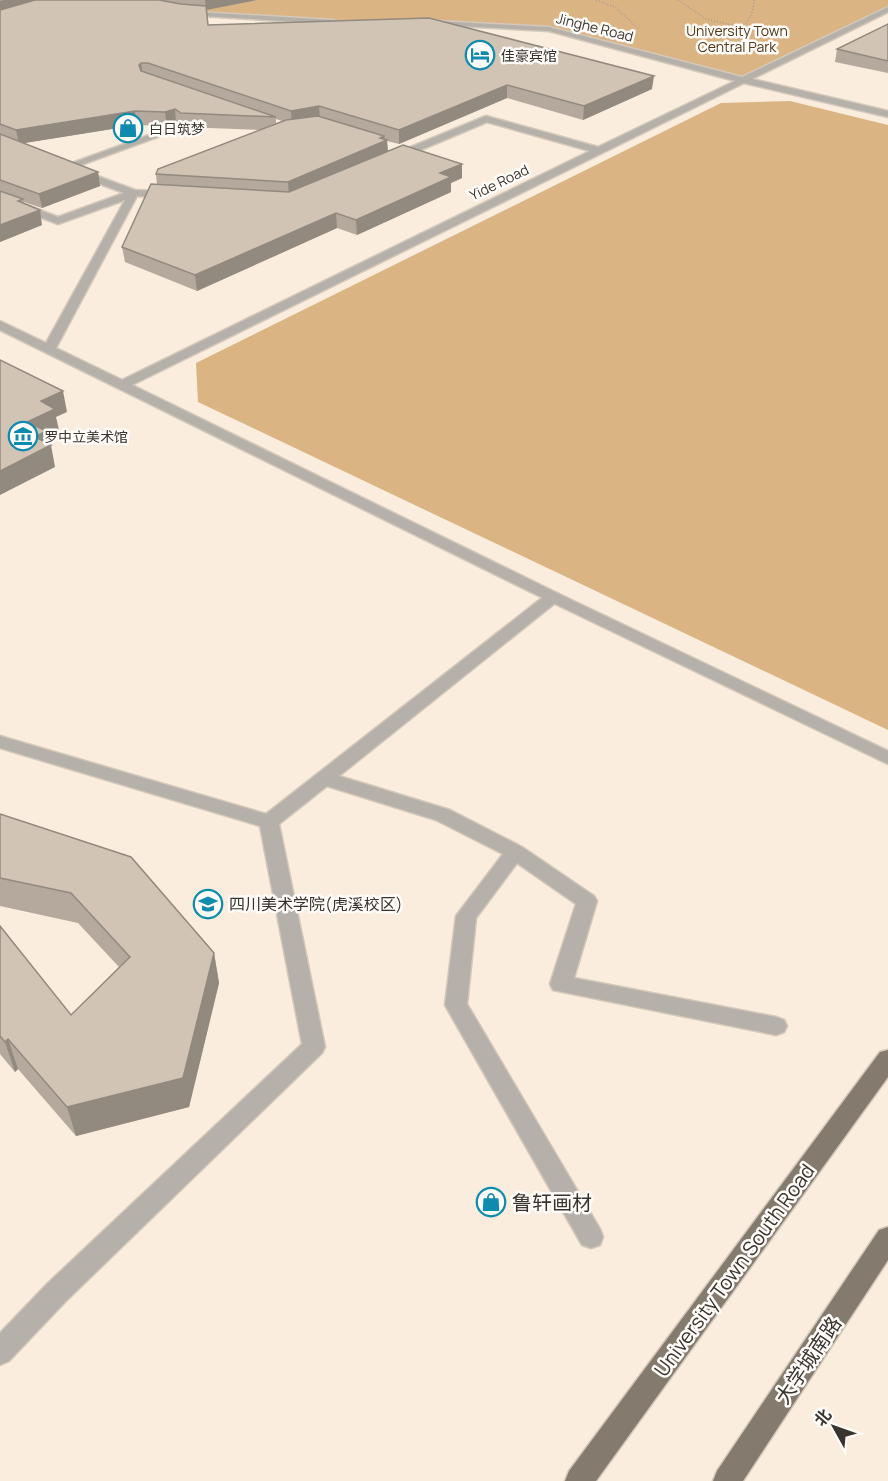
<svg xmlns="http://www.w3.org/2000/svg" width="888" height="1481" font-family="Manrope,'Noto Sans SC',sans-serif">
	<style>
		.green { fill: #dbb483 }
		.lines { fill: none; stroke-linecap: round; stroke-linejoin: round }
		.lane-casing { stroke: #d3c8ba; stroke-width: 3 }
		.street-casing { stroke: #d3c8ba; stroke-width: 3 }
		.primary-casing { stroke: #d3c8ba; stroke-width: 3 }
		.path { stroke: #a69d91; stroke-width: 1.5; stroke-dasharray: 1 2; stroke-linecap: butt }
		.lane { fill: #b5b0a9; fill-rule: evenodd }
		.street { fill: #b5b0a9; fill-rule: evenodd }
		.primary { fill: #847a6e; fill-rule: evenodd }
		.wall { fill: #b4a99c; fill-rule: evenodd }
		.shaded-wall { fill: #92897f }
		.building { fill: #d1c4b5; stroke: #92897f; stroke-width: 1.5 }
		.labels { text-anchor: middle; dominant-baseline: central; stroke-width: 5; stroke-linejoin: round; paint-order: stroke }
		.far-street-label { font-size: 14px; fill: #39342e; stroke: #fffcf9 }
		.far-park-label { font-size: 14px; fill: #503817; stroke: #fffcf9 }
		.far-poi-label { font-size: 14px; fill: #39342e; stroke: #fffcf9; text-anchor: start }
		.poi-label { font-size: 16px; fill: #39342e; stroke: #fffcf9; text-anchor: start }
		.near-poi-label { font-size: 20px; fill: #39342e; stroke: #fffcf9; text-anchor: start }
		.near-street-label { font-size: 20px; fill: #39342e; stroke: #fffcf9 }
	</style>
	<rect width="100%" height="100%" fill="#faeddd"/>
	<g class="green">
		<polygon points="109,0 888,0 888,7 743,80 549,29 308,22 183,12"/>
		<polygon points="790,101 888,125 888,730 198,402 196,363 721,103"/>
	</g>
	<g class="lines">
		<g class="lane-casing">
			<polygon id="lane" points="553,592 559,594 561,597 559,600 339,776 450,810 522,847 594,896 597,901 574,978 776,1017 784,1020 787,1026 784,1032 776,1035 553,990 550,984 576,904 517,863 476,918 467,1004 600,1229 603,1237 600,1245 591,1248 582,1245 445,1005 456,916 503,854 436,820 327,786 279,824 325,1047 322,1053 66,1301 9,1361 0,1365 0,1333 48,1283 302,1044 260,826 0,748 0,736 266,814 547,594"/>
		</g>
		<g class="street-casing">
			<g id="street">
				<polygon points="888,7 888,12 752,79 888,111 888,117 744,83 132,385 559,594 888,751 888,764 547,600 0,330 0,321 46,343 125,200 58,224 0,202 0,195 58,217 124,193 73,174 73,170 81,170 135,190 170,192 175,195 170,198 137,196 56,348 122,380 590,151 487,122 397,160 389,160 389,156 486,116 598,147 735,81 549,31 421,24 417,22 418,20 549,27 742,77"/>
				<polygon points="181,11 333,20 337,22 333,24 184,15 180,13"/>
				<polygon points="174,126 182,128 70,169 61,167"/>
			</g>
		</g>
		<g class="primary-casing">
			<g id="primary">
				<polygon points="888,1050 888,1077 596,1481 565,1481 569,1471 880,1052"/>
				<polygon points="888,1227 888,1260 743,1481 713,1481 717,1471 879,1230"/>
			</g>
		</g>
		<g class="path">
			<polyline points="596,0 615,7 639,29"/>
			<polyline points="678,0 706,19 780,36"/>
			<path d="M 715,47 C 734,35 753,25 754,0"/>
		</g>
		<use href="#lane" class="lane"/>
		<use href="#street" class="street"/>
		<use href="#primary" class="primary"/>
	</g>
	<g class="wall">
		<path d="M 0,0 L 257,0 L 206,10 L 208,25 L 652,89 L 583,120 L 507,98 L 399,144 L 387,141 L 388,152 L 462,164 L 462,178 L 451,183 L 451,192 L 357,235 L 337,228 L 197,291 L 125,262 L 122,247 L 157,185 L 156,174 L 260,130 L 182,127 L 176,123 L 167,126 L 137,125 L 23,143 L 98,172 L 100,186 L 42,208 L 24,202 L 24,204 L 42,225 L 0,242 ZM 276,119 L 282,121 L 276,124 Z"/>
		<polygon points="888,24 888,73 835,62 837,49"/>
		<polygon points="0,814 214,953 219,983 189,1107 76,1136 18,1069 15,1072 0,1054 0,926 71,1015 119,967 78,923 0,906"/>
	</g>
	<g class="shaded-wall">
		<polygon points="4,0 48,0 0,14 0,1"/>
		<polygon points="205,0 257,0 206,10"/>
		<polygon points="141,63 143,76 141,78 139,65"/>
		<polygon points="654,76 652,89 583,120 584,106"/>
		<polygon points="507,85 507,98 399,144 399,130"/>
		<polygon points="319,106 320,120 292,125 291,111"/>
		<polygon points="175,109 176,123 167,126 165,112"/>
		<polygon points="135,111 137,125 19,144 16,130"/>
		<polygon points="384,136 385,141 387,140 388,154 289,197 288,182"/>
		<polygon points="462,164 462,178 451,183 451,192 357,235 356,220 440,173"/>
		<polygon points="98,172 100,186 42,208 39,194"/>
		<polygon points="40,210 42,225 0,242 0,225"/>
		<polygon points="336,213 337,228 197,291 195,275"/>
		<polygon points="63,391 67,412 56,417 59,430 47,436 49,446 51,445 55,467 0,495 0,471 27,422 41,401"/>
		<polygon points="214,953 219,983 189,1107 76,1136 67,1107"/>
		<polygon points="8,1039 18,1069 15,1072 5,1042"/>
	</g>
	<g class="building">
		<polygon points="35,0 159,0 181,4 206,6 208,25 429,18 654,76 584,106 507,85 399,130 319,106 291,111 148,63 141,63 139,65 141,71 276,117 181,113 175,109 165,112 135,111 16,130 0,124 0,10"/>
		<polygon points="888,24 888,61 837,49"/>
		<polygon points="318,116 384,136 380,138 387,140 288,182 156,174 158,169 286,120"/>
		<polygon points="0,134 98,172 39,194 0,180"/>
		<polygon points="403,145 462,164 440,173 451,177 356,220 336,213 195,275 122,247 151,184 289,192"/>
		<polygon points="0,191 23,199 18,201 40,210 0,225"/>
		<polygon points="0,360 63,391 41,401 55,409 27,422 46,431 35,437 51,445 0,471"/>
		<polygon points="0,814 131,857 214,953 183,1078 67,1107 8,1039 5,1042 0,1036 0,926 71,1015 130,957 71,893 0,878"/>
	</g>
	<defs>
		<g id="hotel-ring" transform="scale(1.5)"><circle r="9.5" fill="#fffcf9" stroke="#0e8bad" stroke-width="1.5"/><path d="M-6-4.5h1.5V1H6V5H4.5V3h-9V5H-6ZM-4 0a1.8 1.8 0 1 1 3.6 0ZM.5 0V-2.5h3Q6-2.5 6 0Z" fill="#0e8bad"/></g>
		<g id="shop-ring" transform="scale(1.5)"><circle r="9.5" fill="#fffcf9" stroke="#0e8bad" stroke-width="1.5"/><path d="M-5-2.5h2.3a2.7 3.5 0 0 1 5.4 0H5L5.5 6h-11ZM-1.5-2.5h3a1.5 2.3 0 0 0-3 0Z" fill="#0e8bad"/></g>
		<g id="museum-ring" transform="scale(1.5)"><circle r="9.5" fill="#fffcf9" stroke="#0e8bad" stroke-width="1.5"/><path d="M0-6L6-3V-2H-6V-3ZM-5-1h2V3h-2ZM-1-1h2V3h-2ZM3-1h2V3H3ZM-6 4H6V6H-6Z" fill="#0e8bad"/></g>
		<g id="university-ring" transform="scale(1.5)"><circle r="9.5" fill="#fffcf9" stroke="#0e8bad" stroke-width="1.5"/><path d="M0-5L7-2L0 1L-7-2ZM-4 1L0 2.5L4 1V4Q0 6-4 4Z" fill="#0e8bad"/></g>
	</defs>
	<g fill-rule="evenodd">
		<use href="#hotel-ring" x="480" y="55"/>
		<use href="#shop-ring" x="128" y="128"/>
		<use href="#museum-ring" x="23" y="436"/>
		<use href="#university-ring" x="208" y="904"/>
		<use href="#shop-ring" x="491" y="1202"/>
	</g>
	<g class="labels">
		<g class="far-street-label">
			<text transform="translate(595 27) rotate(14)">Jinghe Road</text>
			<text transform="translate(499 182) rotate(-26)">Yide Road</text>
		</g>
		<g class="far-park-label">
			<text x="737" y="30">University Town<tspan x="737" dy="16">Central Park</tspan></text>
		</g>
		<g class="far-poi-label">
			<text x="501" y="55">佳豪宾馆</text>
			<text x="149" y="128">白日筑梦</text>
			<text x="44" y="436">罗中立美术馆</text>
		</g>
		<g class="poi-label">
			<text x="229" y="904">四川美术学院(虎溪校区)</text>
		</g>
		<g class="near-poi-label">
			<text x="512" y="1202">鲁轩画材</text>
		</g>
		<g class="near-street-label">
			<text transform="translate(734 1270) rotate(-54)">University Town South Road</text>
			<text transform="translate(808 1360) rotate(-56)">大学城南路</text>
		</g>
	</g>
	<g transform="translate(834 1427) rotate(310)" stroke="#fffcf9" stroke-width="4.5" paint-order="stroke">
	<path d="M0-4.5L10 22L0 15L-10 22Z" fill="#39342e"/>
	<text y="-9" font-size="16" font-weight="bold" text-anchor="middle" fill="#39342e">北</text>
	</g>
</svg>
